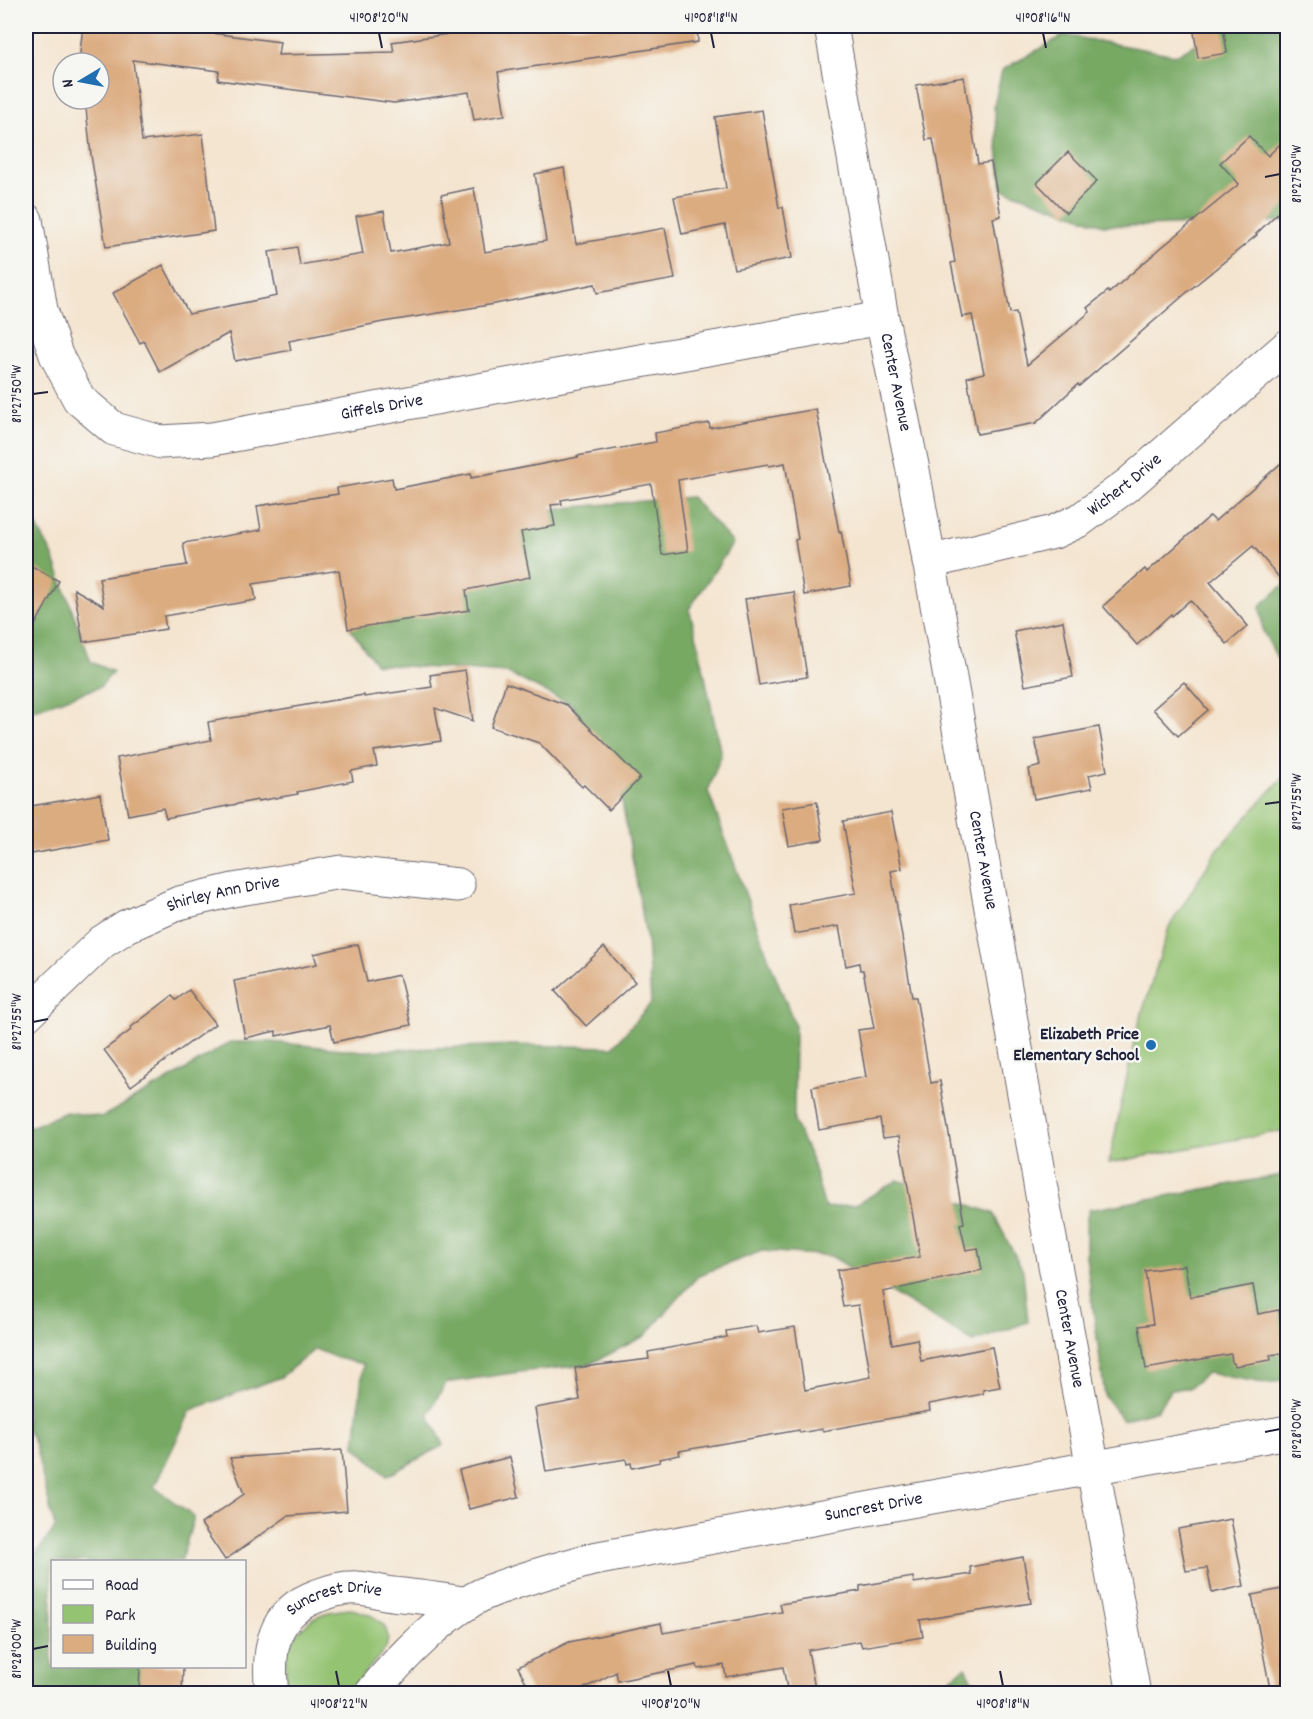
<svg xmlns="http://www.w3.org/2000/svg" width="1313" height="1719" font-family="Dekko,sans-serif">
	<style>
		.green { fill: #94c372; stroke: #5b7256; stroke-width: 1.5 }
		.forest { fill: #77a964; stroke: #4c6650; stroke-width: 1.5 }
		.building { fill: #dcac81 }
		.lines { fill: none; stroke-linecap: round; stroke-linejoin: round }
		.street-casing { stroke: #6c666f; stroke-width: 35 }
		.street { stroke: #fff; stroke-width: 33 }
		.ticks { fill: none; stroke: #22223b; stroke-width: 2 }
		.poi-dot { fill: #1f6fb2; stroke: #f6f6f2; stroke-width: 2 }
		.labels { text-anchor: middle; dominant-baseline: central; stroke-width: 5; stroke-linejoin: round; paint-order: stroke }
		.street-label { font-size: 18px; fill: #22223b; stroke: #f6f6f2 }
		.poi-label { font-size: 18px; font-weight: bold; fill: #22223b; stroke: #f6f6f2; text-anchor: end }
		.neatline { fill: none; stroke: #22223b; stroke-width: 2 }
		.ticks-label { font-size: 15px; text-anchor: middle; fill: #22223b }
	</style>
	<rect width="100%" height="100%" fill="#f6f6f2"/>
	<filter id="ink" filterUnits="userSpaceOnUse"><feTurbulence type="fractalNoise" baseFrequency=".0167" numOctaves="2"/><feDisplacementMap in="SourceGraphic" scale="12" xChannelSelector="R" yChannelSelector="G"/><feConvolveMatrix kernelMatrix="1 2 1 2 8 2 1 2 1" color-interpolation-filters="sRGB"/></filter>
	<filter id="wash" filterUnits="userSpaceOnUse"><feTurbulence type="fractalNoise" baseFrequency=".008" numOctaves="4" result="noise"/><feDisplacementMap in="SourceGraphic" scale="24" xChannelSelector="R" yChannelSelector="G"/><feGaussianBlur stdDeviation="1.35" result="paint"/><feColorMatrix in="noise" values="0 0 0 0 0 0 0 0 0 0 0 0 0 0 0 0 0 1.4 0 .05"/><feComposite in="paint" operator="in"/></filter>
	<g filter="url(#wash)">
		<rect width="100%" height="100%" fill="#f4e5d0"/>
		<g class="green">
			<polygon points="1287,773 1287,1130 1109,1163 1136,1033 1169,927 1218,849"/>
			<path d="M 351,1609 C 371,1613 394,1623 386,1648 L 348,1693 L 288,1693 C 287,1683 285,1671 286,1660 C 286,1653 290,1644 294,1638 C 310,1615 324,1611 351,1609 Z"/>
		</g>
		<g class="forest">
			<polygon points="1227,26 1287,26 1287,221 1144,226 1103,225 1002,189 994,106 1002,70 1064,35 1176,55"/>
			<polygon points="691,497 733,543 689,609 698,642 721,755 708,791 770,962 795,1025 794,1122 811,1158 825,1208 855,1205 898,1180 993,1213 1023,1271 1028,1322 973,1342 831,1256 762,1251 699,1275 645,1336 588,1365 519,1372 446,1383 428,1414 444,1445 387,1476 355,1446 363,1364 337,1358 315,1349 281,1377 191,1410 154,1487 194,1517 181,1561 52,1562 52,1666 158,1667 151,1693 26,1693 26,1567 55,1528 35,1445 26,1427 26,1129 66,1112 102,1117 175,1076 230,1042 271,1042 363,1051 512,1045 613,1047 651,1003 647,941 620,790 572,705 507,673 376,664 351,630 377,582 434,532 573,507"/>
			<polygon points="26,507 52,554 91,662 113,672 100,687 26,712"/>
			<polygon points="1287,582 1287,662 1282,667 1263,631 1260,606"/>
			<polygon points="1287,1174 1287,1379 1269,1384 1207,1373 1189,1388 1171,1389 1157,1410 1123,1420 1105,1397 1086,1256 1086,1222 1089,1210"/>
			<polygon points="965,1667 980,1693 931,1693"/>
		</g>
		<g id="blocks">
			<g class="building">
				<polygon points="83,26 174,26 174,28 280,42 278,55 394,52 392,42 477,30 477,28 493,26 697,26 698,42 498,72 505,115 474,120 469,92 394,103 218,80 219,71 133,60 142,141 203,134 214,231 106,247 91,155 85,99 99,99 99,63 82,63 80,52"/>
				<polygon points="1193,26 1223,26 1227,53 1198,58"/>
				<polygon points="964,77 978,164 991,162 1001,216 993,218 1010,313 1016,312 1027,365 1090,312 1087,308 1108,291 1109,293 1162,247 1239,184 1220,163 1249,136 1268,156 1287,137 1287,204 1256,234 1257,235 1192,288 1079,386 1078,384 1036,423 977,434 967,377 984,373 972,315 962,317 951,263 955,262 933,139 926,140 916,85"/>
				<polygon points="762,110 779,208 783,207 792,258 734,269 725,225 682,234 674,197 726,188 715,117"/>
				<polygon points="1068,152 1097,181 1066,213 1037,183"/>
				<polygon points="564,168 576,244 665,228 675,279 597,293 595,284 495,304 383,322 289,341 291,350 235,361 229,333 160,372 144,341 140,343 113,293 163,265 189,314 277,296 269,252 297,247 300,265 363,254 356,216 384,211 391,253 449,242 441,195 474,188 485,252 546,241 535,174"/>
				<polygon points="816,409 839,532 841,531 851,586 804,595 795,540 798,539 785,463 769,466 768,464 678,480 688,551 662,555 651,484 561,500 562,504 551,505 555,526 521,532 530,577 466,590 469,610 348,629 339,570 253,584 256,600 164,616 166,629 83,642 74,589 104,606 99,578 187,565 183,543 261,530 257,506 338,494 337,488 392,478 394,489 471,474 471,478 578,457 577,456 656,442 655,433 709,423 710,428"/>
				<polygon points="1287,458 1287,587 1253,546 1210,582 1248,626 1227,644 1190,600 1172,616 1171,614 1137,645 1103,606 1145,569 1147,572 1210,516 1215,521"/>
				<polygon points="26,563 59,581 26,642"/>
				<polygon points="794,592 807,677 759,685 745,599"/>
				<polygon points="1063,621 1073,677 1025,686 1014,631"/>
				<polygon points="465,670 473,721 435,708 441,741 374,751 377,766 351,771 353,781 297,792 298,794 258,801 258,800 166,818 163,808 128,815 117,758 211,740 208,722 364,695 364,697 432,687 430,675"/>
				<polygon points="1184,682 1208,710 1178,736 1153,709"/>
				<polygon points="506,683 567,705 640,778 609,810 584,785 582,787 539,743 491,727"/>
				<polygon points="1099,727 1107,771 1089,775 1092,788 1034,799 1029,769 1041,766 1035,739"/>
				<polygon points="100,794 108,840 26,855 26,807"/>
				<polygon points="817,802 823,840 789,846 782,808"/>
				<polygon points="891,812 902,869 891,871 912,997 916,997 931,1083 940,1081 964,1223 960,1224 966,1250 978,1248 982,1270 883,1292 892,1344 917,1339 921,1361 992,1347 1000,1387 983,1390 983,1394 929,1404 930,1411 823,1431 822,1429 800,1433 799,1430 679,1451 680,1455 659,1459 660,1462 632,1468 631,1463 627,1464 626,1459 546,1472 535,1408 580,1400 575,1368 649,1359 648,1352 727,1337 726,1331 756,1326 758,1333 795,1327 805,1390 871,1377 858,1305 843,1307 837,1270 920,1257 899,1136 883,1138 880,1119 819,1130 812,1087 866,1077 858,1030 874,1028 863,970 860,970 859,963 846,966 839,926 794,934 789,905 856,893 843,821"/>
				<polygon points="358,944 367,982 399,975 411,1025 334,1042 330,1025 276,1036 276,1031 245,1038 234,981 317,964 314,954"/>
				<polygon points="604,947 635,982 586,1026 555,991"/>
				<polygon points="189,990 215,1024 131,1086 104,1050 131,1030 130,1028 172,996 176,1000"/>
				<polygon points="1185,1265 1190,1297 1253,1285 1258,1314 1279,1310 1286,1353 1270,1355 1271,1360 1235,1366 1234,1363 1232,1363 1231,1354 1146,1369 1139,1326 1153,1324 1145,1271"/>
				<polygon points="342,1450 347,1511 288,1516 225,1560 201,1524 244,1494 230,1458"/>
				<polygon points="510,1457 519,1497 469,1509 459,1470"/>
				<polygon points="1231,1519 1244,1586 1212,1593 1207,1568 1186,1571 1178,1529"/>
				<polygon points="1023,1557 1031,1603 920,1620 923,1637 862,1647 860,1641 808,1650 816,1694 788,1694 783,1667 726,1677 724,1665 698,1669 697,1665 618,1681 616,1672 573,1694 532,1694 518,1667 569,1642 661,1623 663,1633 782,1612 780,1604 860,1591 860,1586 913,1577 914,1583 971,1574 970,1567"/>
				<polygon points="1287,1588 1287,1694 1271,1694 1252,1595"/>
				<polygon points="140,1666 183,1666 182,1694 139,1694"/>
			</g>
		</g>
	</g>
	<g filter="url(#ink)">
		<use href="#blocks" fill-opacity="0" stroke="#6c666f" stroke-width="1.5"/>
		<g class="lines">
			<g class="street-casing">
				<g id="street">
					<path id="s1" d="M 831,26 L 882,318 L 913,470 L 1046,1217 L 1093,1468 L 1134,1694"/>
					<path id="s2" d="M 26,220 L 41,310 L 56,355 L 79,399 L 114,429 L 161,442 L 212,439 L 539,379 L 882,318"/>
					<path id="s3" d="M 929,562 L 1054,532 L 1080,520 L 1130,483 L 1288,346"/>
					<path id="s4" d="M 26,1015 L 102,942 L 127,926 L 179,903 L 233,890 L 341,872 L 458,885"/>
					<path id="s5" d="M 272,1694 C 267,1651 272,1612 317,1596 C 330,1591 343,1587 357,1588 C 369,1588 381,1593 393,1594 C 418,1597 442,1599 466,1604"/>
					<path id="s6" d="M 371,1694 C 398,1660 449,1608 488,1592 C 522,1578 558,1569 593,1559 L 1288,1432"/>
				</g>
			</g>
			<use href="#street" class="street"/>
		</g>
	</g>
	<path class="ticks" d="M 379,33 L 382,48M 711,33 L 714,48M 1043,33 L 1046,48M 1265,177 L 1280,174M 33,394 L 48,392M 1265,804 L 1280,802M 33,1022 L 48,1019M 1265,1432 L 1280,1429M 33,1649 L 48,1646M 336,1671 L 339,1686M 668,1671 L 671,1686M 1000,1671 L 1003,1686"/>
	<circle class="poi-dot" cx="1151" cy="1045" r="6"/>
	<g class="labels">
		<g class="street-label">
			<text stroke="none"><textPath href="#s1" startOffset="362">Center Avenue</textPath></text>
			<text stroke="none"><textPath href="#s2" startOffset="507">Giffels Drive</textPath></text>
			<text stroke="none"><textPath href="#s3" startOffset="214">Wichert Drive</textPath></text>
			<text stroke="none"><textPath href="#s1" startOffset="848">Center Avenue</textPath></text>
			<text stroke="none"><textPath href="#s4" startOffset="237">Shirley Ann Drive</textPath></text>
			<text stroke="none"><textPath href="#s1" startOffset="1334">Center Avenue</textPath></text>
			<text stroke="none"><textPath href="#s6" startOffset="552">Suncrest Drive</textPath></text>
			<text stroke="none"><textPath href="#s5" startOffset="135">Suncrest Drive</textPath></text>
		</g>
		<g class="poi-label">
			<text x="1139" y="1035">Elizabeth Price<tspan x="1139" dy="21">Elementary School</tspan></text>
		</g>
	</g>
	<rect width="1313" height="1719" fill="none" stroke="#f6f6f2" stroke-width="66"/>
	<rect x="51" y="1560" width="195" height="108" fill="#f6f6f2" stroke="#a1a1a9" stroke-width="1.5"/>
	<rect x="63" y="1580" width="30" height="9" fill="#ffffff" stroke="#a1a1a9" stroke-width="1.5"/>
	<text x="105" y="1590" font-size="18" fill="#22223b">Road</text>
	<rect x="63" y="1605" width="30" height="18" fill="#94c372" stroke="#a1a1a9" stroke-width="1.5"/>
	<text x="105" y="1620" font-size="18" fill="#22223b">Park</text>
	<rect x="63" y="1635" width="30" height="18" fill="#dcac81" stroke="#a1a1a9" stroke-width="1.5"/>
	<text x="105" y="1650" font-size="18" fill="#22223b">Building</text>
	<g transform="translate(81 81) rotate(260)"><circle r="28" fill="#f6f6f2" stroke="#a1a1a9" stroke-width="1.5"/>
	<path d="M0-4.5L10 22L0 15L-10 22Z" fill="#1f6fb2"/>
	<text y="-9" font-size="16" font-weight="bold" text-anchor="middle" fill="#22223b">N</text>
	</g>
	<rect x="33" y="33" width="1247" height="1653" class="neatline"/>
	<g class="ticks-label">
		<text x="379" y="22">41°08'20"N</text>
		<text x="711" y="22">41°08'18"N</text>
		<text x="1043" y="22">41°08'16"N</text>
		<text transform="translate(1296 174) rotate(-90)" y="5">81°27'50"W</text>
		<text transform="translate(16 394) rotate(-90)" y="5">81°27'50"W</text>
		<text transform="translate(1296 802) rotate(-90)" y="5">81°27'55"W</text>
		<text transform="translate(16 1022) rotate(-90)" y="5">81°27'55"W</text>
		<text transform="translate(1296 1429) rotate(-90)" y="5">81°28'00"W</text>
		<text transform="translate(16 1649) rotate(-90)" y="5">81°28'00"W</text>
		<text x="339" y="1708">41°08'22"N</text>
		<text x="671" y="1708">41°08'20"N</text>
		<text x="1003" y="1708">41°08'18"N</text>
	</g>
</svg>
